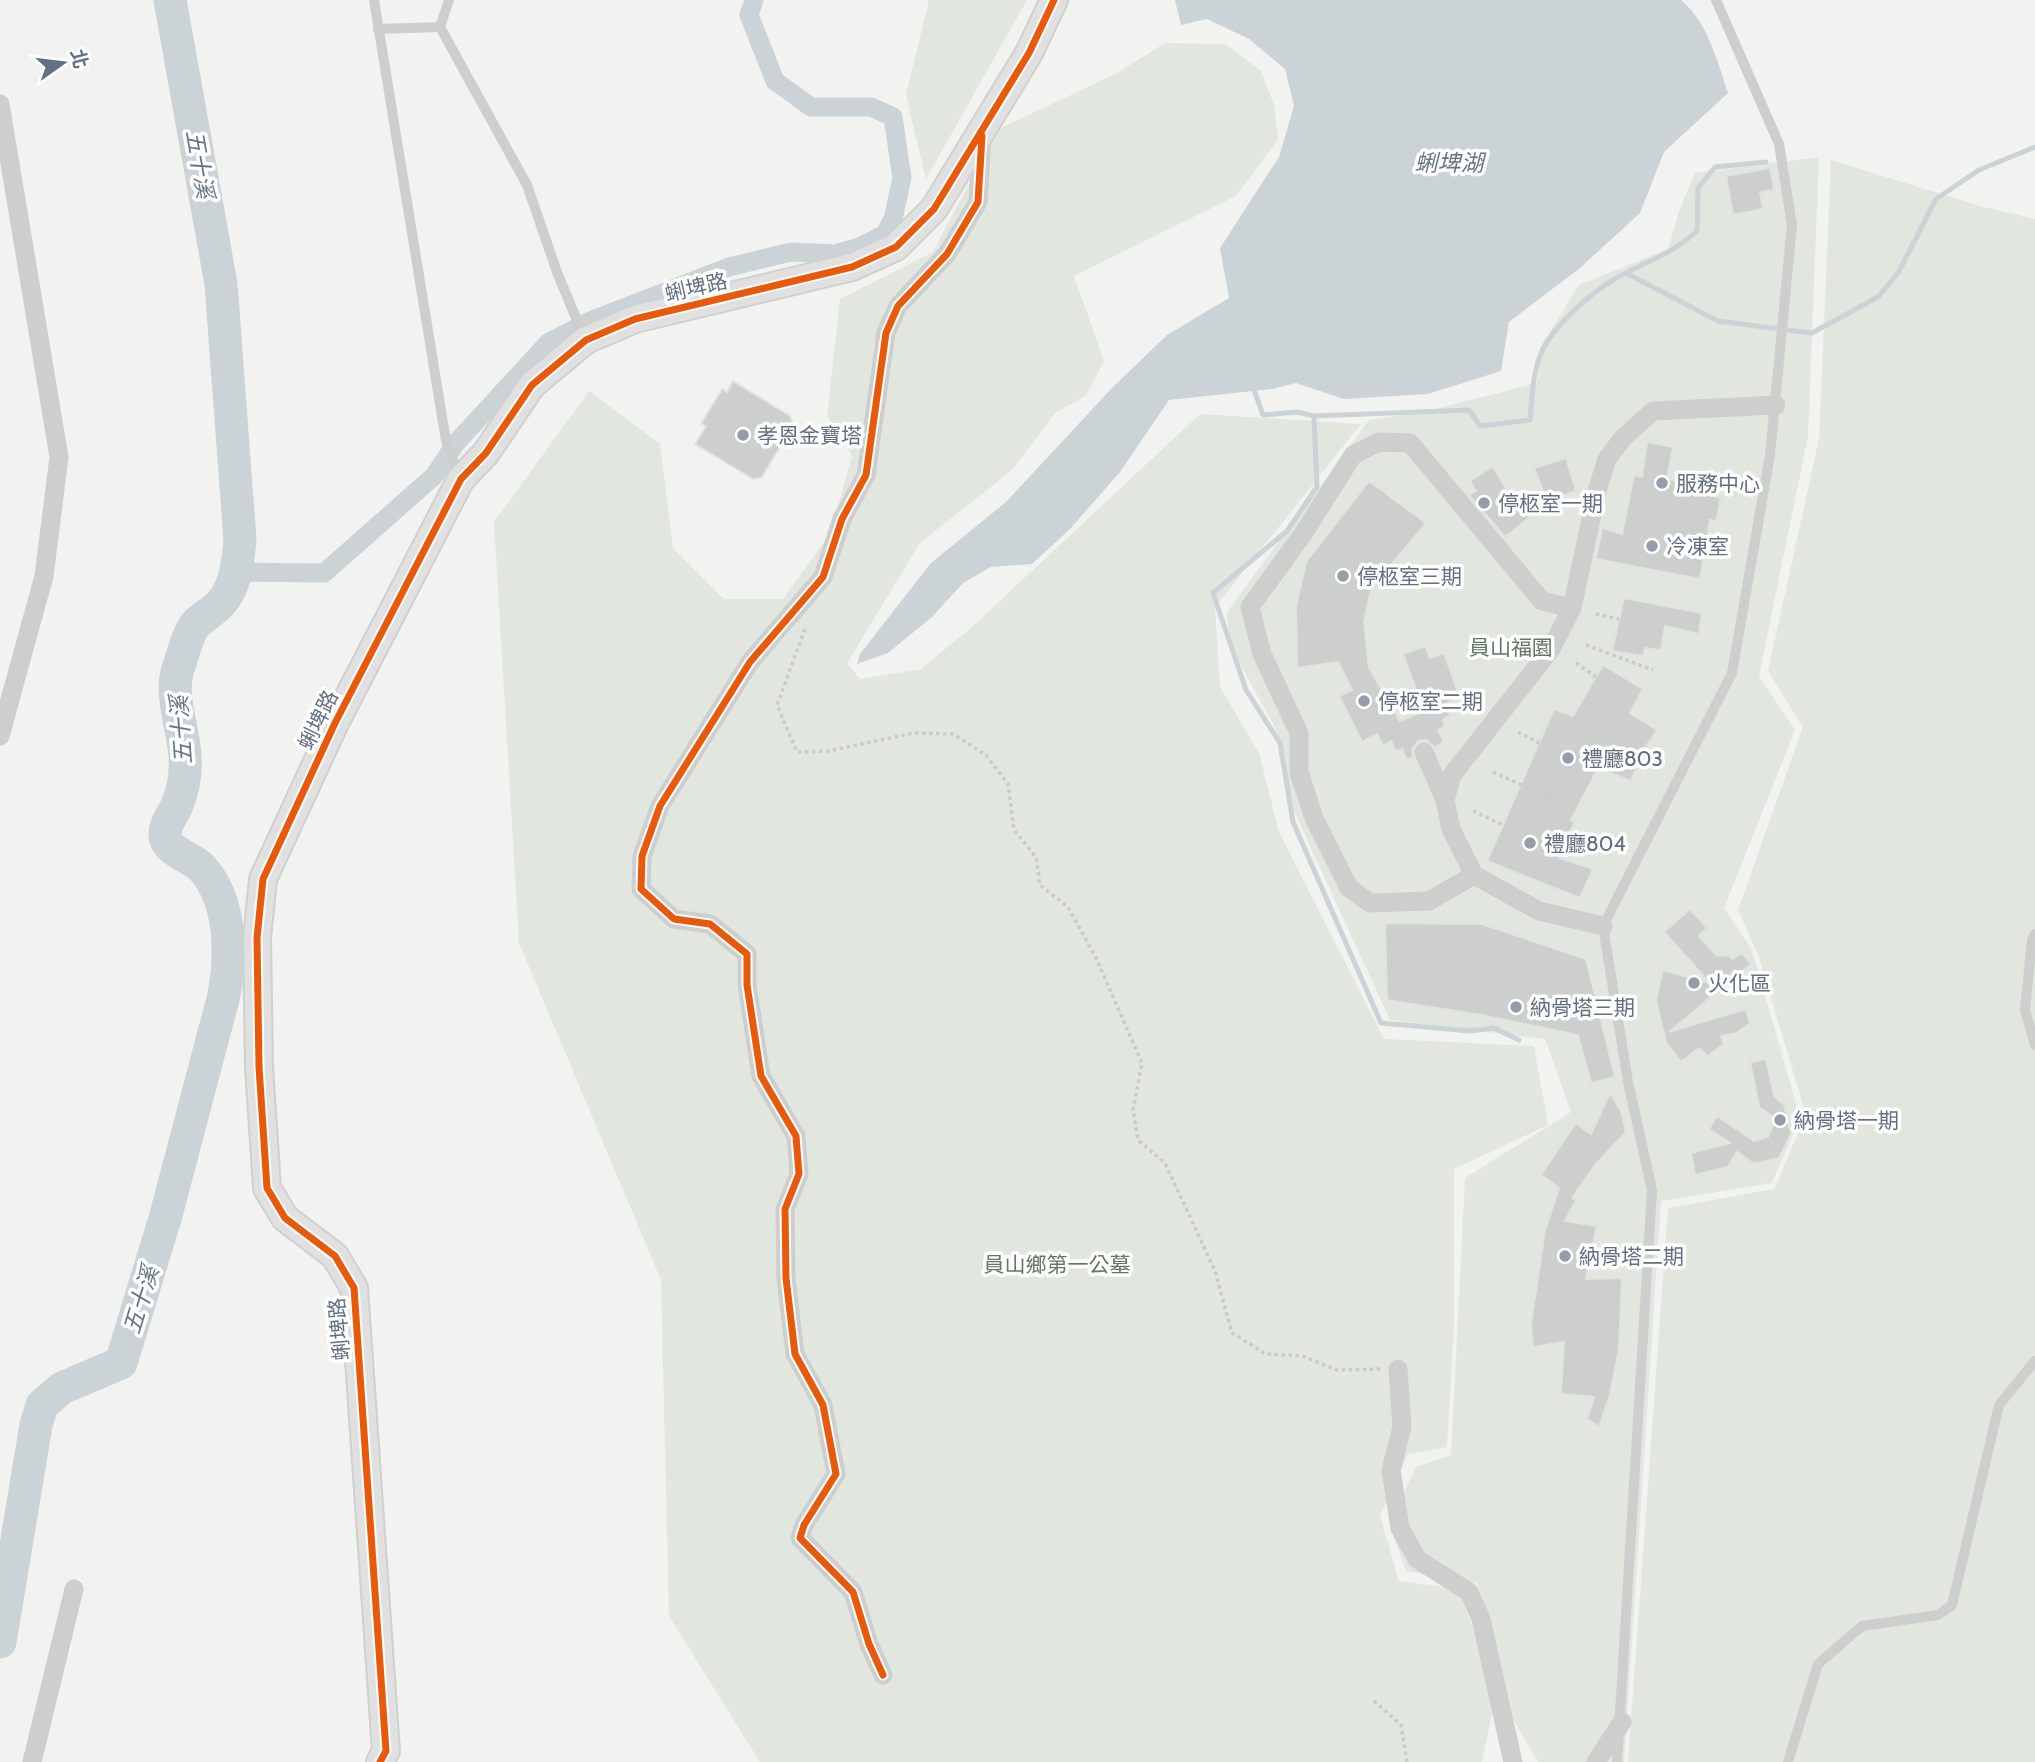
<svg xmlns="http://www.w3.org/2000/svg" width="2035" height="1762" font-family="Cabin,'Noto Sans TC',sans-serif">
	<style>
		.green { fill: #e1e6df }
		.water { fill: #ccd3d6 }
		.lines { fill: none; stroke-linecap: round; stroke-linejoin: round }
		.stream { stroke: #ccd3d6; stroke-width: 5 }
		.canal { stroke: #ccd3d6; stroke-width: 19 }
		.river { stroke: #ccd3d6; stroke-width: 33 }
		.building { fill: #cdcece; stroke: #e2e2e0; stroke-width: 2 }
		.secondary-casing { stroke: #cfd0d0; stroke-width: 30 }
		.path { stroke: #c9cacb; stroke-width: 3.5; stroke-dasharray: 3.5 3.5; stroke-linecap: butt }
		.lane { stroke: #cdcece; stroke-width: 10 }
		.street { stroke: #cdcece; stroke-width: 19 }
		.secondary { stroke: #e0e0e1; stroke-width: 26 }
		.cycleway-casing { stroke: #fff; stroke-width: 11 }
		.cycleway { stroke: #e8590c; stroke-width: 7 }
		.poi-dot { fill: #959ea8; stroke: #fff; stroke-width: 2.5 }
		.labels { text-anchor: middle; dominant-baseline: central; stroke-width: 7; stroke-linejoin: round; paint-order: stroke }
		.street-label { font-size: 21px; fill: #637081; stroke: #fff }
		.poi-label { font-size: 21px; fill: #637081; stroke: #fff; text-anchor: start }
		.park-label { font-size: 21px; fill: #637861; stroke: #fff }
		.water-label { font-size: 23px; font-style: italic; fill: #637885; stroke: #fff }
	</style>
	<rect width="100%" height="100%" fill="#f2f3f0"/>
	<g class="green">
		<polygon points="929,0 1027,0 926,179 906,95"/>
		<polygon points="1165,43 1225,44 1261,71 1274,105 1278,140 1236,196 1074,276 1104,361 1086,396 1055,413 1012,470 920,543 847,663 860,679 921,669 972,627 1200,414 1361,424 1215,607 1220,687 1259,753 1279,832 1384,1039 1534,1046 1548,1125 1454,1169 1454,1326 1447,1447 1408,1454 1380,1516 1399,1581 1458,1589 1497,1689 1482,1762 760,1762 669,1616 661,1280 519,943 494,522 589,391 660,444 673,548 724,599 783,599 830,534 852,456 827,416 840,299 933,252 997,130 1117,73"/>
		<polygon points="1819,157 1808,436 1759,676 1795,730 1724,908 1752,950 1800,1118 1772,1183 1661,1201 1624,1762 1538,1762 1511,1716 1477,1583 1406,1571 1389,1524 1416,1467 1451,1455 1465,1178 1571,1112 1545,1039 1390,1020 1294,811 1276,729 1230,646 1227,612 1369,420 1420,413 1537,383 1543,343 1579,285 1668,249 1679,211 1695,173"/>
		<polygon points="1831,160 1980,206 2035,219 2035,1762 1628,1762 1668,1208 1774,1189 1806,1115 1759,957 1738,910 1803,727 1768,671 1819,439"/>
	</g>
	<path class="water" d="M 1175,0 L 1681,0 C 1708,23 1717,60 1728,93 L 1664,152 L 1640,213 L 1580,268 L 1509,322 L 1501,371 L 1428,394 L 1344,399 L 1296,383 L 1272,389 L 1169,400 L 1120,472 L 1069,530 L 1032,564 L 991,567 L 963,583 L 932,617 L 888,653 L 857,664 L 860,654 L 931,563 L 1006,502 L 1112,388 L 1167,335 L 1229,298 L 1220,248 L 1279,157 L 1294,106 L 1285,69 L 1249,39 L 1207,19 L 1181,25 Z"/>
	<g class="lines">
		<g class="stream">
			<polyline points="1626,273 1718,321 1812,333 1878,297 1898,273 1936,199 1979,170 2035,147"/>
			<path d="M 1253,387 L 1263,415 L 1297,412 L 1314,416 L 1469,410 L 1480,426 L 1530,420 C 1532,396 1533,362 1547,342 C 1567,313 1597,287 1628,272 C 1653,259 1676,251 1697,231 L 1698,188 L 1715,167 L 1766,162"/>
			<polyline points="1314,416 1317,487 1287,531 1213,593 1246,690 1280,743 1293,822 1381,1023 1470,1031 1494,1028 1519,1040"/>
		</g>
		<polyline class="canal" points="236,572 324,573 434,476 456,443 548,343 590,321 729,267 791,252 835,254 860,247 885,234 893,219 902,178 893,117 871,107 811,107 775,81 749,15 754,0"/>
		<path class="river" d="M 0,1642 L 36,1425 L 42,1405 L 62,1388 L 121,1363 L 166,1215 L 224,995 C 231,955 232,901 202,868 C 192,857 164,851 165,834 C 165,822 173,816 177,805 C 181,795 185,780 185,769 C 188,737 168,699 178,669 C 183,656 187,635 195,625 C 202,617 213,612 220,604 C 236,588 238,561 240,540 L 221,284 L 170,0"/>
	</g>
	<g class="building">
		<polygon points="1770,168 1774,190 1760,192 1763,209 1733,215 1726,176"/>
		<polygon points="733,381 790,416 793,425 762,477 753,479 695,444 706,426 701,424 722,389 727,392"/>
		<polygon points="1647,442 1673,447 1667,479 1715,488 1713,496 1721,498 1716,521 1710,520 1700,579 1596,559 1602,528 1622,534 1634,475 1642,477"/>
		<polygon points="1566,458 1576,491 1547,501 1534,468"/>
		<polygon points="1493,466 1506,489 1530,517 1505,537 1469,495 1476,491 1470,481"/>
		<polygon points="1369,481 1426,523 1371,589 1364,621 1369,668 1400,721 1424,711 1403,654 1425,646 1430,658 1444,653 1460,698 1447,703 1450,716 1443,719 1445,727 1438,730 1444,742 1435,747 1426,740 1418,741 1412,750 1413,757 1407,760 1402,749 1396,751 1391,741 1383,746 1377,734 1362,742 1339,696 1352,690 1338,662 1297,668 1296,606 1306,562"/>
		<polygon points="1624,598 1702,613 1699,634 1665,626 1661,650 1645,648 1643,656 1612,651"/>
		<polygon points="1603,665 1643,689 1630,713 1657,730 1641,754 1631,781 1598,768 1571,820 1575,821 1559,858 1593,869 1580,898 1487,861 1554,709 1573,716"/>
		<polygon points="1690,909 1707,928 1699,936 1717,956 1729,955 1732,959 1742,953 1751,964 1669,1032 1746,1009 1750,1023 1737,1033 1721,1036 1724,1044 1708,1056 1699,1048 1681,1062 1666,1042 1656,1000 1663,970 1710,983 1664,932"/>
		<polygon points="1385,923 1482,924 1586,959 1615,1077 1591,1083 1578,1035 1481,1015 1387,1000"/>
		<polygon points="1766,1059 1774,1096 1782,1103 1783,1100 1791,1134 1779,1158 1754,1164 1737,1152 1728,1167 1695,1175 1691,1153 1730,1143 1709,1129 1717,1116 1754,1141 1768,1137 1776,1119 1759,1107 1750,1062"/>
		<polygon points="1610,1093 1621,1111 1626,1132 1595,1165 1572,1198 1576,1200 1565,1221 1597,1226 1586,1279 1622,1278 1619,1349 1610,1394 1599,1427 1587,1419 1594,1397 1561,1394 1564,1342 1533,1347 1531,1323 1545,1231 1559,1188 1541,1175 1576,1123 1591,1134"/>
	</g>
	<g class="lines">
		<g class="secondary-casing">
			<polyline id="secondary" points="380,1762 386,1751 354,1288 335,1256 285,1218 267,1188 259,1067 257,938 263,879 335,723 461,479 486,453 532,385 586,340 635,319 852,267 896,247 934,209 1029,53 1054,0"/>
		</g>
		<g class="path">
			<polyline points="1596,614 1619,619"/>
			<polyline points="805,629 777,705 797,752 828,751 914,733 953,734 986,755 1008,784 1014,830 1036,857 1040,885 1068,907 1097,960 1142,1063 1133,1109 1138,1140 1165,1163 1215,1271 1232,1333 1266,1354 1303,1356 1337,1370 1381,1369"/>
			<polyline points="1586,645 1653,670"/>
			<polyline points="1576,663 1596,677"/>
			<polyline points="1518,732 1539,743"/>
			<polyline points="1493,772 1573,808"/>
			<polyline points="1473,811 1503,825"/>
			<polyline points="1374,1701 1401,1725 1407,1762"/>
		</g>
		<g class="lane">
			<polyline points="374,0 446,441 460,477"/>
			<polyline points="449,0 440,27 527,185 557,272 585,340"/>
			<polyline points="378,29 440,27"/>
			<polyline points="2035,934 2032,940 2025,1010 2035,1045"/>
			<polyline points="1617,1762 1652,1190 1628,1082 1603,926 1732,673 1770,455 1792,225 1779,144 1716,0"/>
			<polyline points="1788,1762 1818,1664 1862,1626 1938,1615 1952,1605 1999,1405 2035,1361"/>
		</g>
		<g class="street">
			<polyline points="0,104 59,457 44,576 0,736"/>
			<polyline points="1424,752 1445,800"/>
			<polyline points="1474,875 1429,901 1370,903 1349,888 1314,818 1299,772 1299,733 1262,654 1250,607 1303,534 1353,455 1379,442 1410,443 1542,601 1572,608"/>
			<polyline points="1603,926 1539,911 1474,875 1451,829 1445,800 1452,775 1551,649 1572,608 1597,491 1607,459 1623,438 1653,411 1776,405"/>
			<polyline points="1398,1369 1402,1427 1391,1470 1400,1528 1417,1559 1469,1592 1481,1619 1513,1762"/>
			<polyline points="883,1675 869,1644 853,1592 800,1538 804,1525 836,1474 823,1405 795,1354 786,1278 785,1209 799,1174 796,1136 761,1076 747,985 747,954 710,924 674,919 641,889 642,856 660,806 750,662 823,577 842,519 866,475 886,333 898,306 947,254 978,202 982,133"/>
			<polyline points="32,1762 74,1589"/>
			<polyline points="1596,1762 1622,1722"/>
		</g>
		<use href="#secondary" class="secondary"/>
		<g class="cycleway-casing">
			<g id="cycleway">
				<polyline points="883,1675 869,1644 853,1592 800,1538 804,1525 836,1474 823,1405 795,1354 786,1278 785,1209 799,1174 796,1136 761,1076 747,985 747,954 710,924 674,919 641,889 642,856 660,806 750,662 823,577 842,519 866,475 886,333 898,306 947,254 978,202 982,136"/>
				<polyline points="380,1762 386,1751 354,1288 335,1256 285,1218 267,1188 259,1067 257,938 263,879 335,723 461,479 486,453 532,385 586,340 635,319 852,267 896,247 934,209 1029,53 1054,0"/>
			</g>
		</g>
		<use href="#cycleway" class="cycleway"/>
	</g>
	<g class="poi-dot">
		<circle cx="743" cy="435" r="7"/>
		<circle cx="1662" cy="483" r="7"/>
		<circle cx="1484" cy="503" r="7"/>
		<circle cx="1652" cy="546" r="7"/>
		<circle cx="1343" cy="576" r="7"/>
		<circle cx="1364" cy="701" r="7"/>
		<circle cx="1568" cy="758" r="7"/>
		<circle cx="1530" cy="843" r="7"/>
		<circle cx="1694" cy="983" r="7"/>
		<circle cx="1516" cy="1007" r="7"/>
		<circle cx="1780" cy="1120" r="7"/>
		<circle cx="1565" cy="1256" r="7"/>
	</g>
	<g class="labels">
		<g class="street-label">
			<text transform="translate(696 287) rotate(-13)">蜊埤路</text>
			<text transform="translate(318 720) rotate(-64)">蜊埤路</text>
			<text transform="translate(339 1329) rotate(-95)">蜊埤路</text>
		</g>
		<g class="poi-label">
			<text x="757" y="435">孝恩金寶塔</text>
			<text x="1676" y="483">服務中心</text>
			<text x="1498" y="503">停柩室一期</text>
			<text x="1666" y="546">冷凍室</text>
			<text x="1357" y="576">停柩室三期</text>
			<text x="1378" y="701">停柩室二期</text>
			<text x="1582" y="758">禮廳803</text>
			<text x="1544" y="843">禮廳804</text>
			<text x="1708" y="983">火化區</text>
			<text x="1530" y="1007">納骨塔三期</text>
			<text x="1794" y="1120">納骨塔一期</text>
			<text x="1579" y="1256">納骨塔二期</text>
		</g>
		<g class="park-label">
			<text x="1511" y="647">員山福園</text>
			<text x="1057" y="1264">員山鄉第一公墓</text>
		</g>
		<g class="water-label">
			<text x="1449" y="163">蜊埤湖</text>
			<text transform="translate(200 164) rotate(80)">五十溪</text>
			<text transform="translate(181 730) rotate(-94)">五十溪</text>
			<text transform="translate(141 1300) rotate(-73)">五十溪</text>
		</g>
	</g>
	<g transform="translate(63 63) rotate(76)" stroke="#ffffff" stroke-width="5" paint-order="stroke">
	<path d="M0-5L12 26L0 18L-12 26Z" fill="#637081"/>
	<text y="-10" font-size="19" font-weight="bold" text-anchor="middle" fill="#637081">北</text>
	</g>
</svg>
